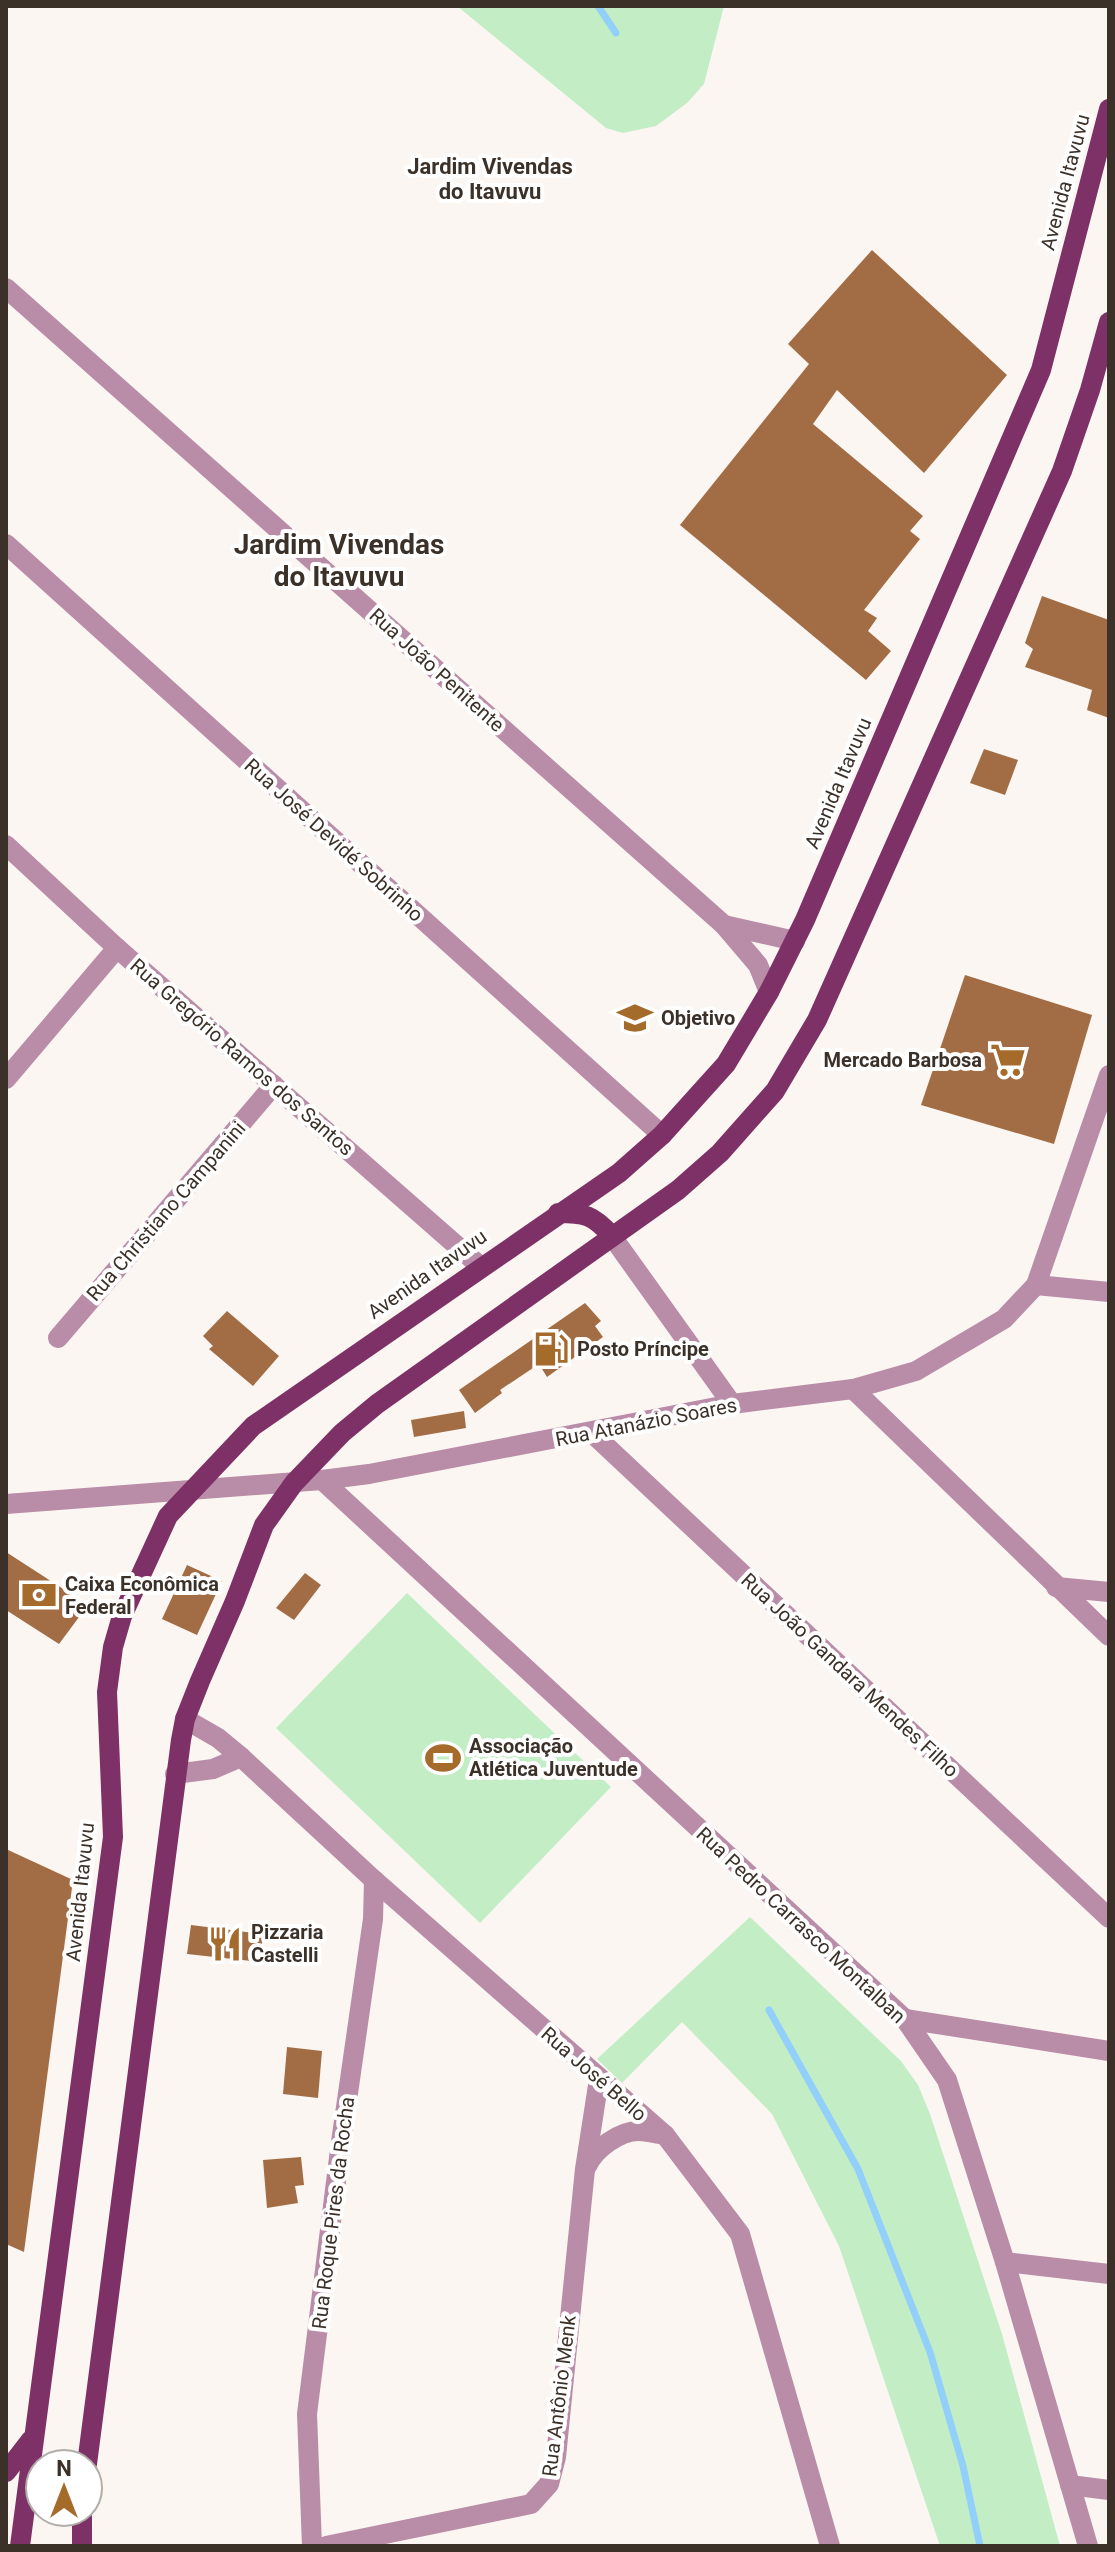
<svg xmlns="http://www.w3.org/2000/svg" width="1115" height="2552" font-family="Roboto,sans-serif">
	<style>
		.green { fill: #c3edc5 }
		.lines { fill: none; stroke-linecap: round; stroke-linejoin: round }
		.stream { stroke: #92cffa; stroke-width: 7 }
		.building { fill: #a26d45 }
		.minor { stroke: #b98ca8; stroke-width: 20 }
		.major { stroke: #7e3166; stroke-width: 20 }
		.labels { text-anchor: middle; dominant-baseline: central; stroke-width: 8; stroke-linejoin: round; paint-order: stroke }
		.street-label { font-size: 20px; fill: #3c3129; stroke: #fff }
		.poi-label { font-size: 20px; font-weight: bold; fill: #3c3129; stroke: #fff; text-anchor: start }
		.neighbourhood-label { font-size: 22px; font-weight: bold; fill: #3c3129; stroke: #fff }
		.district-label { font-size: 28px; font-weight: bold; fill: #3c3129; stroke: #fff }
	</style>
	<rect width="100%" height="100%" fill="#fbf6f1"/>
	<g class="green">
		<polygon points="457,6 724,6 704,84 687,103 656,126 623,133 606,128"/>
		<polygon points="407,1593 611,1787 480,1923 276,1728"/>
		<polygon points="750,1917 901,2061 918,2085 930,2114 1002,2334 1060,2546 940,2546 839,2246 772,2114 682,2022 622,2083 597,2059"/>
	</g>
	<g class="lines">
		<g class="stream">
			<polyline points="598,6 616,33"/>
			<polyline points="769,2010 858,2169 930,2352 963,2466 980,2546"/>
		</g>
	</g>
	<g class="building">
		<polygon points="872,250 1007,375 924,473 837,390 813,424 923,516 910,531 920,539 864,610 877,618 868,631 891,651 866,680 680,525 809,364 788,344"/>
		<polygon points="1042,596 1109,620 1109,718 1087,710 1092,690 1025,667 1033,649 1025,643"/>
		<polygon points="984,749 1018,760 1005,795 970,783"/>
		<polygon points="965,975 1092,1015 1054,1144 921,1105"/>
		<polygon points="585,1303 601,1321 595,1326 603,1337 547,1377 539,1364 500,1390 502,1393 475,1413 459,1390"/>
		<polygon points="227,1311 279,1356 253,1386 209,1349 213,1346 203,1336"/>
		<polygon points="464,1411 466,1428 414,1437 411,1420"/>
		<polygon points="6,1552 88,1605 59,1644 6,1610"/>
		<polygon points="187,1565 222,1581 197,1635 162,1619"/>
		<polygon points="305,1573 321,1585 294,1620 276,1608"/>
		<polygon points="6,1849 73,1880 24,2252 6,2244"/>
		<polygon points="191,1925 263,1934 260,1962 187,1954"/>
		<polygon points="287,2047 322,2051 318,2098 283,2094"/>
		<polygon points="301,2157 304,2185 295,2186 298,2203 267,2208 263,2160"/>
	</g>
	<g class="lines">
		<g class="minor">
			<polyline points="6,288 724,925 758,965 769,992"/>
			<polyline points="6,544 662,1135"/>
			<polyline points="6,845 117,948 480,1266"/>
			<polyline points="724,925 795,941"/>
			<polyline points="6,1079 117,948"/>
			<polyline points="611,1235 732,1404"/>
			<polyline points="1036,1285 1109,1292"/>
			<polyline points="58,1338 274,1085"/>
			<polyline points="853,1389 1109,1636"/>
			<polyline points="591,1432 1109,1918"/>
			<polyline points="322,1480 905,2019 947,2080 1005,2262 1088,2546"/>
			<polyline points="6,1504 322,1480 369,1474 732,1404 853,1389 916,1371 1004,1319 1036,1285 1109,1075"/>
			<polyline points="1056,1587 1109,1592"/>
			<polyline points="185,1719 218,1738 241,1757 374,1880 665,2135 740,2234 830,2546"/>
			<polyline points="175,1774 213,1769 241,1757"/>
			<polyline points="905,2019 1109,2051"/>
			<path d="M 587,2166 C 595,2149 619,2131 639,2131 C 647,2131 656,2134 665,2135"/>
			<polyline points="1005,2262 1109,2274"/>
			<polyline points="1070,2485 1109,2490"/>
			<polyline points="312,2546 307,2414 341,2142 373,1919 374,1880"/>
			<polyline points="326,2546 531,2504 549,2484 556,2457 585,2169 599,2079"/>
		</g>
		<g class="major">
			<path d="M 558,1213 C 585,1213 593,1215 611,1235"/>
			<polyline points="87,2464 181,1740 185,1719 200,1681 235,1601 264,1525 294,1483 342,1433 377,1404 678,1190 720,1153 775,1091 817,1020 1062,471 1090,390 1109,322"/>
			<polyline points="6,2472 31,2440"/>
			<polyline points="82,2512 82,2546"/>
			<polyline points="20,2546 113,1837 107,1692 113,1647 122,1616 168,1516 253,1426 619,1173 662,1135 726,1064 769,992 805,920 1041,370 1109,109"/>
		</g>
	</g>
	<defs>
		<g id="university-bare" transform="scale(2.76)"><path d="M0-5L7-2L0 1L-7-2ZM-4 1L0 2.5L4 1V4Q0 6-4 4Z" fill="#a56b2a" stroke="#fff" stroke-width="2.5" paint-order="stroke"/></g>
		<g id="supermarket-bare" transform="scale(2.76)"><path d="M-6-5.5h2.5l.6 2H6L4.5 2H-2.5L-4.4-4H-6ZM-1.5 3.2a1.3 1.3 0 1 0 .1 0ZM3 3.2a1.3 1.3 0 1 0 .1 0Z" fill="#a56b2a" stroke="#fff" stroke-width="2.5" paint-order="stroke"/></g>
		<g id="fuel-bare" transform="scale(2.76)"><path d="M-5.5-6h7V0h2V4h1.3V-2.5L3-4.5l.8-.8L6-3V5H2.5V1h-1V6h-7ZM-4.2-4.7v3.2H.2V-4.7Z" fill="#a56b2a" stroke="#fff" stroke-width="2.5" paint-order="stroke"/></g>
		<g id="bank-bare" transform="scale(2.76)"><path d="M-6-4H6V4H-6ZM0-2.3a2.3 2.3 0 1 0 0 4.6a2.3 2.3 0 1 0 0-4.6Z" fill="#a56b2a" stroke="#fff" stroke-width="2.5" paint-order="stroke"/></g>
		<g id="stadium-bare" transform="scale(2.76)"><path d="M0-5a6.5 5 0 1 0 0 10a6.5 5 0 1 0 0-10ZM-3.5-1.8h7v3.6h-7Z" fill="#a56b2a" stroke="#fff" stroke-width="2.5" paint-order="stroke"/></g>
		<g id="restaurant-bare" transform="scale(2.76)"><path d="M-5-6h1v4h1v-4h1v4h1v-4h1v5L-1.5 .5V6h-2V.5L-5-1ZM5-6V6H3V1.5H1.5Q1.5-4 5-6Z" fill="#a56b2a" stroke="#fff" stroke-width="2.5" paint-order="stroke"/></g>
	</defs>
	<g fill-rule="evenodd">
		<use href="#university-bare" x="635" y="1018"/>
		<use href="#supermarket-bare" x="1008" y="1060"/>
		<use href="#fuel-bare" x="551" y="1349"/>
		<use href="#bank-bare" x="39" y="1595"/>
		<use href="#stadium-bare" x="443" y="1758"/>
		<use href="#restaurant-bare" x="225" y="1944"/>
	</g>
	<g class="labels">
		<g class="street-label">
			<text transform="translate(1065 182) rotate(-75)">Avenida Itavuvu</text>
			<text transform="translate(437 670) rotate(42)">Rua João Penitente</text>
			<text transform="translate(838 783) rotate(-67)">Avenida Itavuvu</text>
			<text transform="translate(334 840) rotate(42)">Rua José Devidé Sobrinho</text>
			<text transform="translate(242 1057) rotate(41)">Rua Gregório Ramos dos Santos</text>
			<text transform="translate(166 1211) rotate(-49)">Rua Christiano Campanini</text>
			<text transform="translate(427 1274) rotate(-35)">Avenida Itavuvu</text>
			<text transform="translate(646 1422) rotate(-11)">Rua Atanázio Soares</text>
			<text transform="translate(850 1675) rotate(43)">Rua João Gandara Mendes Filho</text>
			<text transform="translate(80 1892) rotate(-84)">Avenida Itavuvu</text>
			<text transform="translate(801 1925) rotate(43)">Rua Pedro Carrasco Montalban</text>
			<text transform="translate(594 2074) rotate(41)">Rua José Bello</text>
			<text transform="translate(333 2213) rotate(-83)">Rua Roque Pires da Rocha</text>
			<text transform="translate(559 2396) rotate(-83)">Rua Antônio Menk</text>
		</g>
		<g class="poi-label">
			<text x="661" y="1018">Objetivo</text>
			<text x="982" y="1060" text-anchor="end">Mercado Barbosa</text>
			<text x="577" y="1349">Posto Príncipe</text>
			<text x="65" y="1584">Caixa Econômica<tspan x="65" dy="23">Federal</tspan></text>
			<text x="469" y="1746">Associação<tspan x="469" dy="23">Atlética Juventude</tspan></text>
			<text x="251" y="1932">Pizzaria<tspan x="251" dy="23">Castelli</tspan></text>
		</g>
		<g class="neighbourhood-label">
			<text x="490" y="166">Jardim Vivendas<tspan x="490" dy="25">do Itavuvu</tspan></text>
		</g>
		<g class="district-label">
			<text x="339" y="544">Jardim Vivendas<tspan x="339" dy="32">do Itavuvu</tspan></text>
		</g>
	</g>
	<rect width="1115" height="2552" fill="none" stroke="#3c3129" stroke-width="16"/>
	<g transform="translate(64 2488)"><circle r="38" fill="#ffffff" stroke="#b1ada9" stroke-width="2"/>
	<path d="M0-6L14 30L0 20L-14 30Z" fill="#a56b2a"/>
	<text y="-12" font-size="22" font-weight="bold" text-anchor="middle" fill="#3c3129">N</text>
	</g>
</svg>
